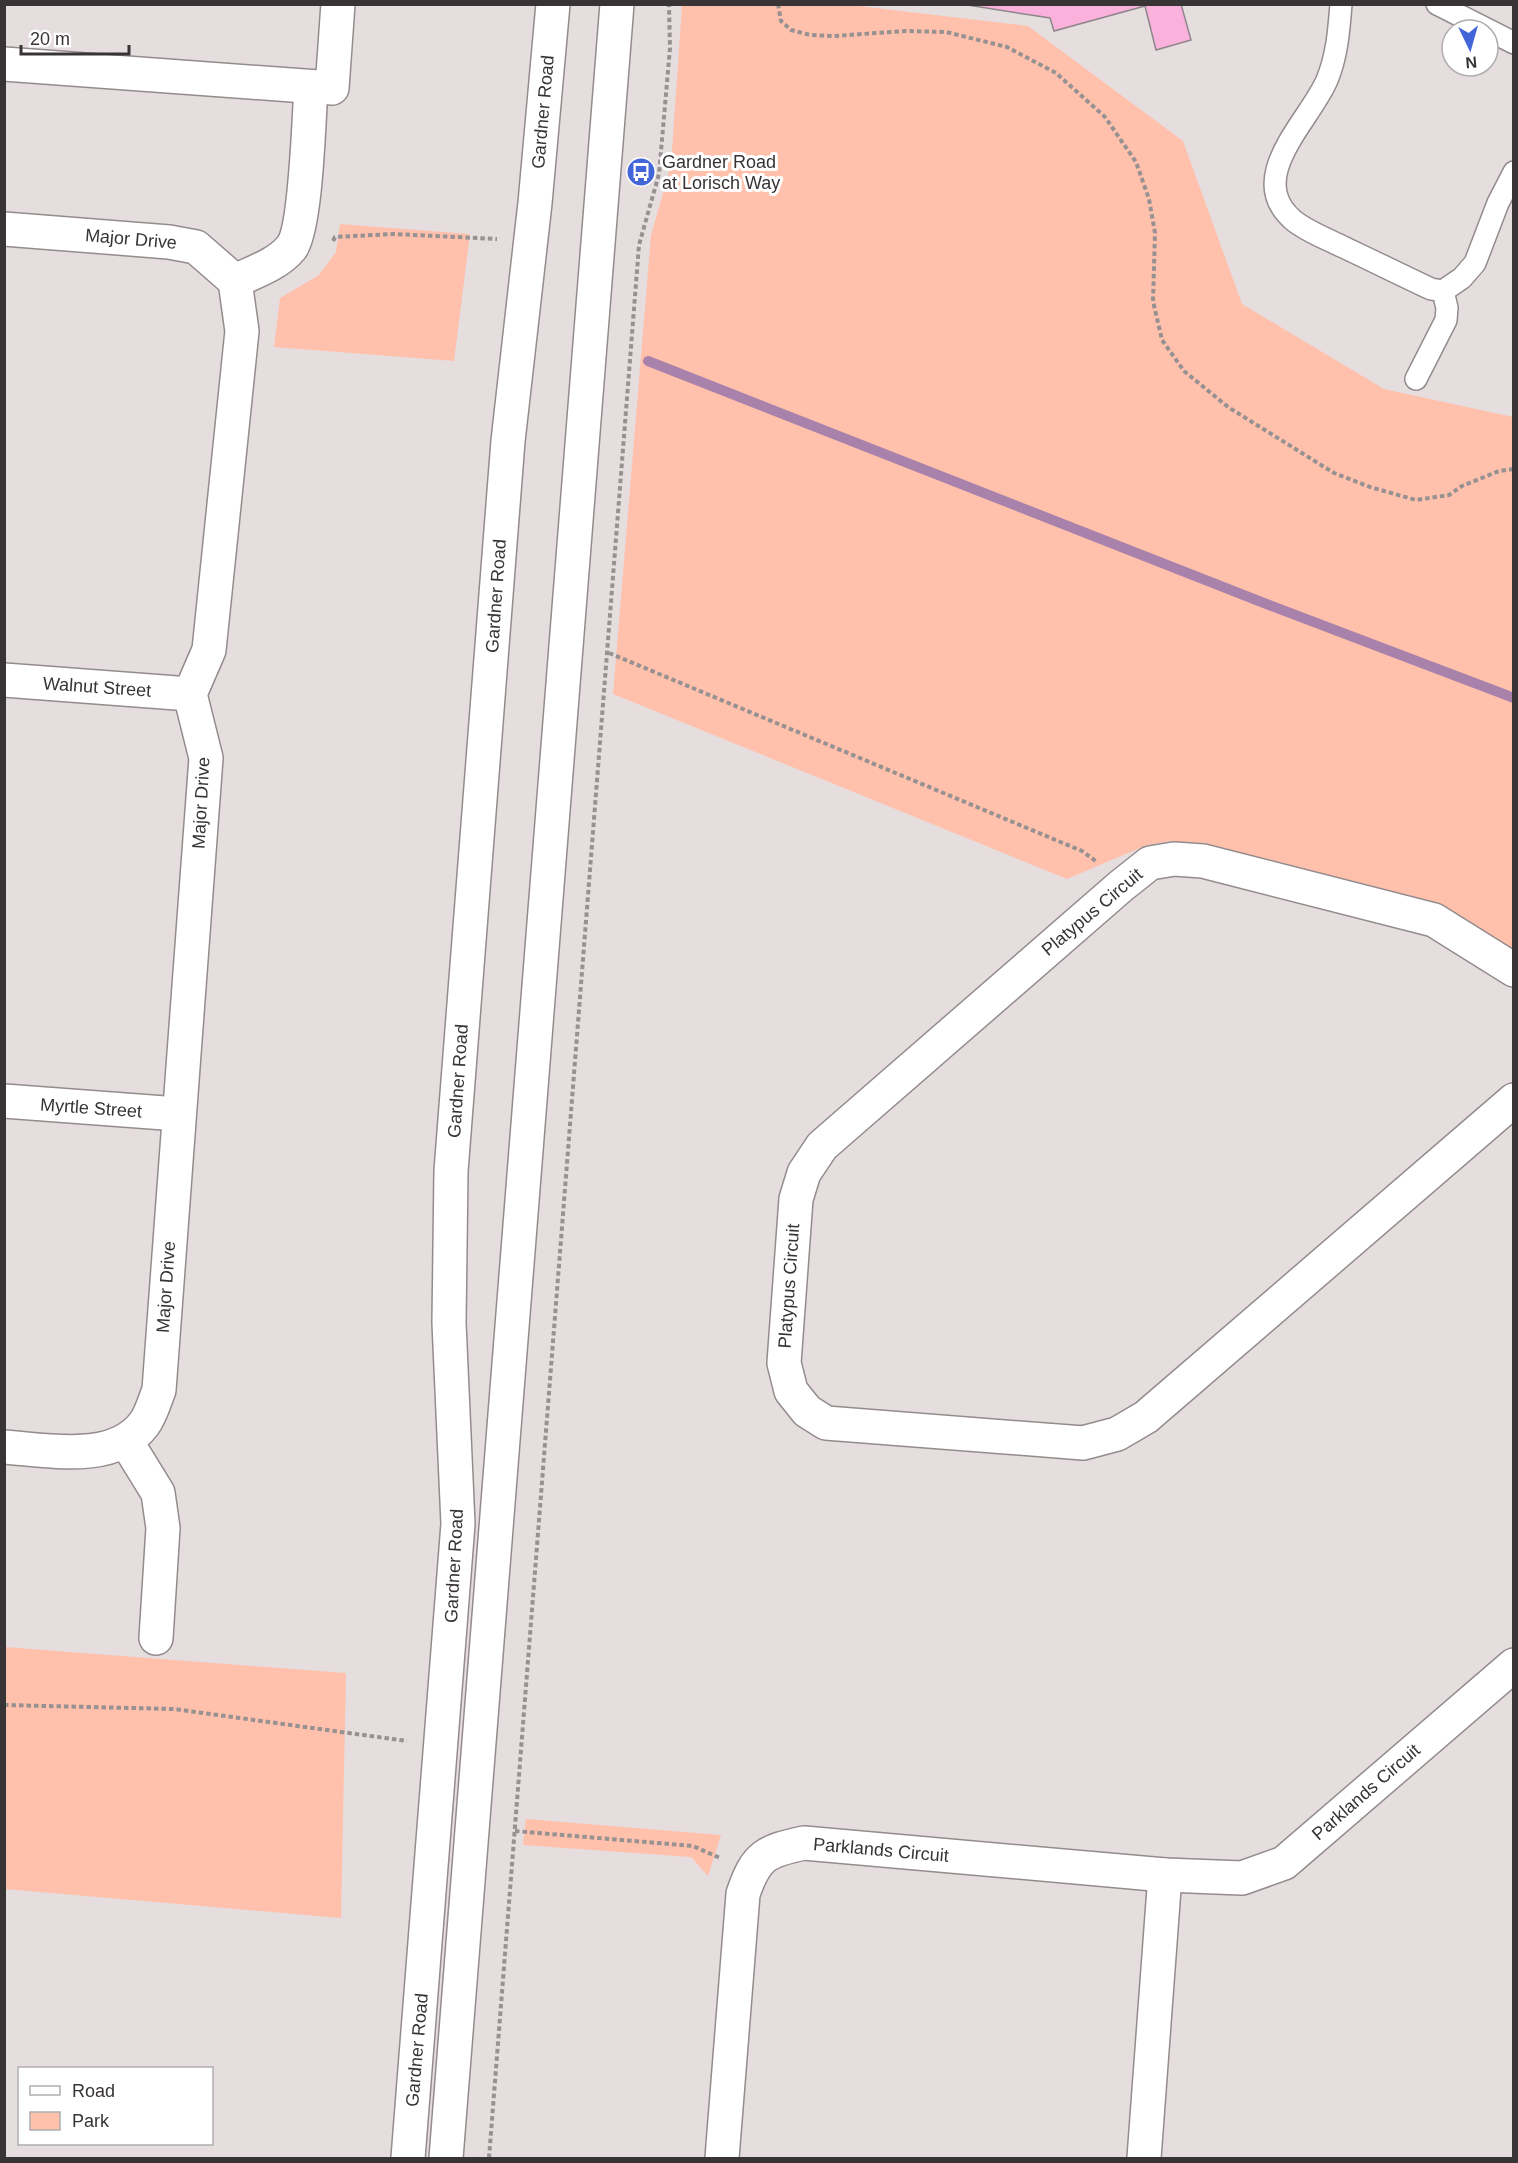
<svg xmlns="http://www.w3.org/2000/svg" width="1518" height="2163" font-family="Arial,sans-serif">
	<style>
		.green { fill: #ffc1ac }
		.lines { fill: none; stroke-linecap: round; stroke-linejoin: round }
		.stream { stroke: #a982ac; stroke-width: 10 }
		.building { fill: #fab1dc; stroke: #8f878b; stroke-width: 1.5 }
		.lane-casing { stroke: #948b8d; stroke-width: 24 }
		.street-casing { stroke: #948b8d; stroke-width: 36 }
		.secondary-casing { stroke: #948b8d; stroke-width: 36 }
		.path { stroke: #979192; stroke-width: 4; stroke-dasharray: 4.5 3; stroke-linecap: butt }
		.lane { stroke: #fff; stroke-width: 21 }
		.street { stroke: #fff; stroke-width: 33 }
		.secondary { stroke: #fff; stroke-width: 33 }
		.labels { text-anchor: middle; dominant-baseline: central; stroke-width: 6; stroke-linejoin: round; paint-order: stroke }
		.street-label { font-size: 18px; fill: #383435; stroke: #fff }
		.poi-label { font-size: 18px; fill: #383435; stroke: #fff; text-anchor: start }
	</style>
	<rect width="100%" height="100%" fill="#e6dddf"/>
	<g class="green">
		<polygon points="682,5 850,5 1028,26 1183,141 1242,304 1384,389 1513,417 1513,950 1424,900 1201,844 1170,841 1147,845 1067,879 613,694 651,235 671,165"/>
		<polygon points="340,224 470,234 454,361 274,347 280,298 319,275 336,252"/>
		<polygon points="5,1647 346,1673 341,1918 5,1889"/>
		<polygon points="526,1819 721,1835 708,1876 691,1857 523,1845"/>
	</g>
	<g class="lines">
		<polyline class="stream" points="648,361 1269,605 1514,698"/>
	</g>
	<polygon class="building" points="961,4 1181,4 1191,40 1156,50 1145,6 1054,31 1050,18"/>
	<g class="lines">
		<g class="lane-casing">
			<g id="lane">
				<path d="M 1341,4 C 1339,30 1337,56 1327,80 C 1309,122 1244,177 1293,220 C 1306,231 1325,238 1341,246 C 1371,260 1401,275 1431,289 L 1443,291 L 1447,308 L 1446,320 L 1416,379"/>
				<polyline points="1437,4 1514,43"/>
				<polyline points="1443,291 1462,278 1475,263 1498,203 1514,172"/>
			</g>
		</g>
		<g class="street-casing">
			<g id="street">
				<polyline points="4,64 332,88 338,4"/>
				<path d="M 4,229 L 169,242 L 196,247 L 235,281 L 242,331 L 209,650 L 190,694 L 206,758 L 159,1390 C 155,1400 151,1415 144,1424 C 114,1464 48,1450 4,1447"/>
				<path d="M 235,281 C 254,272 278,264 291,248 C 306,230 309,116 311,87"/>
				<polyline points="4,680 190,694"/>
				<polyline points="1514,970 1434,920 1203,861 1174,859 1150,863 1121,886 822,1146 804,1173 796,1199 784,1363 791,1391 807,1411 826,1423 1083,1443 1117,1434 1146,1417 1514,1100"/>
				<polyline points="4,1101 178,1114"/>
				<polyline points="126,1441 158,1493 163,1528 156,1638"/>
				<path d="M 722,2158 L 743,1894 C 756,1855 766,1851 804,1843 L 1165,1875 L 1242,1878 L 1284,1863 L 1514,1665"/>
				<polyline points="1144,2158 1165,1875"/>
			</g>
		</g>
		<g class="secondary-casing">
			<g id="secondary">
				<polyline points="408,2158 458,1524 449,1323 451,1171 508,441 535,203 553,4"/>
				<polyline points="446,2158 617,4"/>
			</g>
		</g>
		<g class="path">
			<polyline points="778,4 781,21 791,30 810,35 834,36 906,31 946,32 1007,47 1056,73 1105,117 1136,162 1149,199 1155,233 1153,301 1162,340 1184,371 1228,407 1334,473 1370,487 1416,500 1449,495 1462,486 1499,471 1514,469"/>
			<polyline points="333,241 335,237 394,234 497,239"/>
			<polyline points="609,653 1082,851 1097,862"/>
			<polyline points="4,1705 174,1709 407,1741"/>
			<polyline points="515,1831 693,1846 720,1858"/>
			<polyline points="489,2158 639,245 659,174 670,48 669,4"/>
		</g>
		<use href="#lane" class="lane"/>
		<use href="#street" class="street"/>
		<use href="#secondary" class="secondary"/>
	</g>
	<defs>
		<g id="bus-disc" transform="scale(1.5)"><circle r="9.5" fill="#4265d8" stroke="#fff"/><path d="M-5-6H5V4H4V6H2V4H-2V6H-4V4H-5ZM-3.5-4V0h7V-4ZM-3.5 1.2v1.5H-2V1.2ZM2 1.2v1.5H3.5V1.2Z" fill="#fff"/></g>
	</defs>
	<g fill-rule="evenodd">
		<use href="#bus-disc" x="641" y="172"/>
	</g>
	<g class="labels">
		<g class="street-label">
			<text transform="translate(543 112) rotate(-85)">Gardner Road</text>
			<text transform="translate(131 239) rotate(5)">Major Drive</text>
			<text transform="translate(496 596) rotate(-86)">Gardner Road</text>
			<text transform="translate(97 687) rotate(4)">Walnut Street</text>
			<text transform="translate(201 803) rotate(-87)">Major Drive</text>
			<text transform="translate(1092 912) rotate(-40)">Platypus Circuit</text>
			<text transform="translate(458 1081) rotate(-86)">Gardner Road</text>
			<text transform="translate(91 1108) rotate(4)">Myrtle Street</text>
			<text transform="translate(789 1286) rotate(-86)">Platypus Circuit</text>
			<text transform="translate(166 1287) rotate(-86)">Major Drive</text>
			<text transform="translate(454 1566) rotate(-87)">Gardner Road</text>
			<text transform="translate(1366 1792) rotate(-41)">Parklands Circuit</text>
			<text transform="translate(881 1850) rotate(5)">Parklands Circuit</text>
			<text transform="translate(417 2050) rotate(-85)">Gardner Road</text>
		</g>
		<g class="poi-label">
			<text x="662" y="162">Gardner Road<tspan x="662" dy="21">at Lorisch Way</tspan></text>
		</g>
	</g>
	<rect width="1518" height="2163" fill="none" stroke="#383435" stroke-width="12"/>
	<rect x="18" y="2067" width="195" height="78" fill="#ffffff" stroke="#afaeae" stroke-width="1.5"/>
	<rect x="30" y="2086" width="30" height="9" fill="#ffffff" stroke="#afaeae" stroke-width="1.5"/>
	<text x="72" y="2097" font-size="18" fill="#383435">Road</text>
	<rect x="30" y="2112" width="30" height="18" fill="#ffc1ac" stroke="#afaeae" stroke-width="1.5"/>
	<text x="72" y="2127" font-size="18" fill="#383435">Park</text>
	<g transform="translate(1470 48) rotate(175)"><circle r="28" fill="#ffffff" stroke="#afaeae" stroke-width="1.5"/>
	<path d="M0-4.5L10 22L0 15L-10 22Z" fill="#4265d8"/>
	<text y="-9" font-size="16" font-weight="bold" text-anchor="middle" fill="#383435">N</text>
	</g>
	<path d="M21 45v9h108v-9" fill="none" stroke="#383435" stroke-width="3"/>
	<text x="30" y="45" font-size="18" fill="#383435" stroke="#ffffff" stroke-width="4.5" paint-order="stroke">20 m</text>
</svg>
